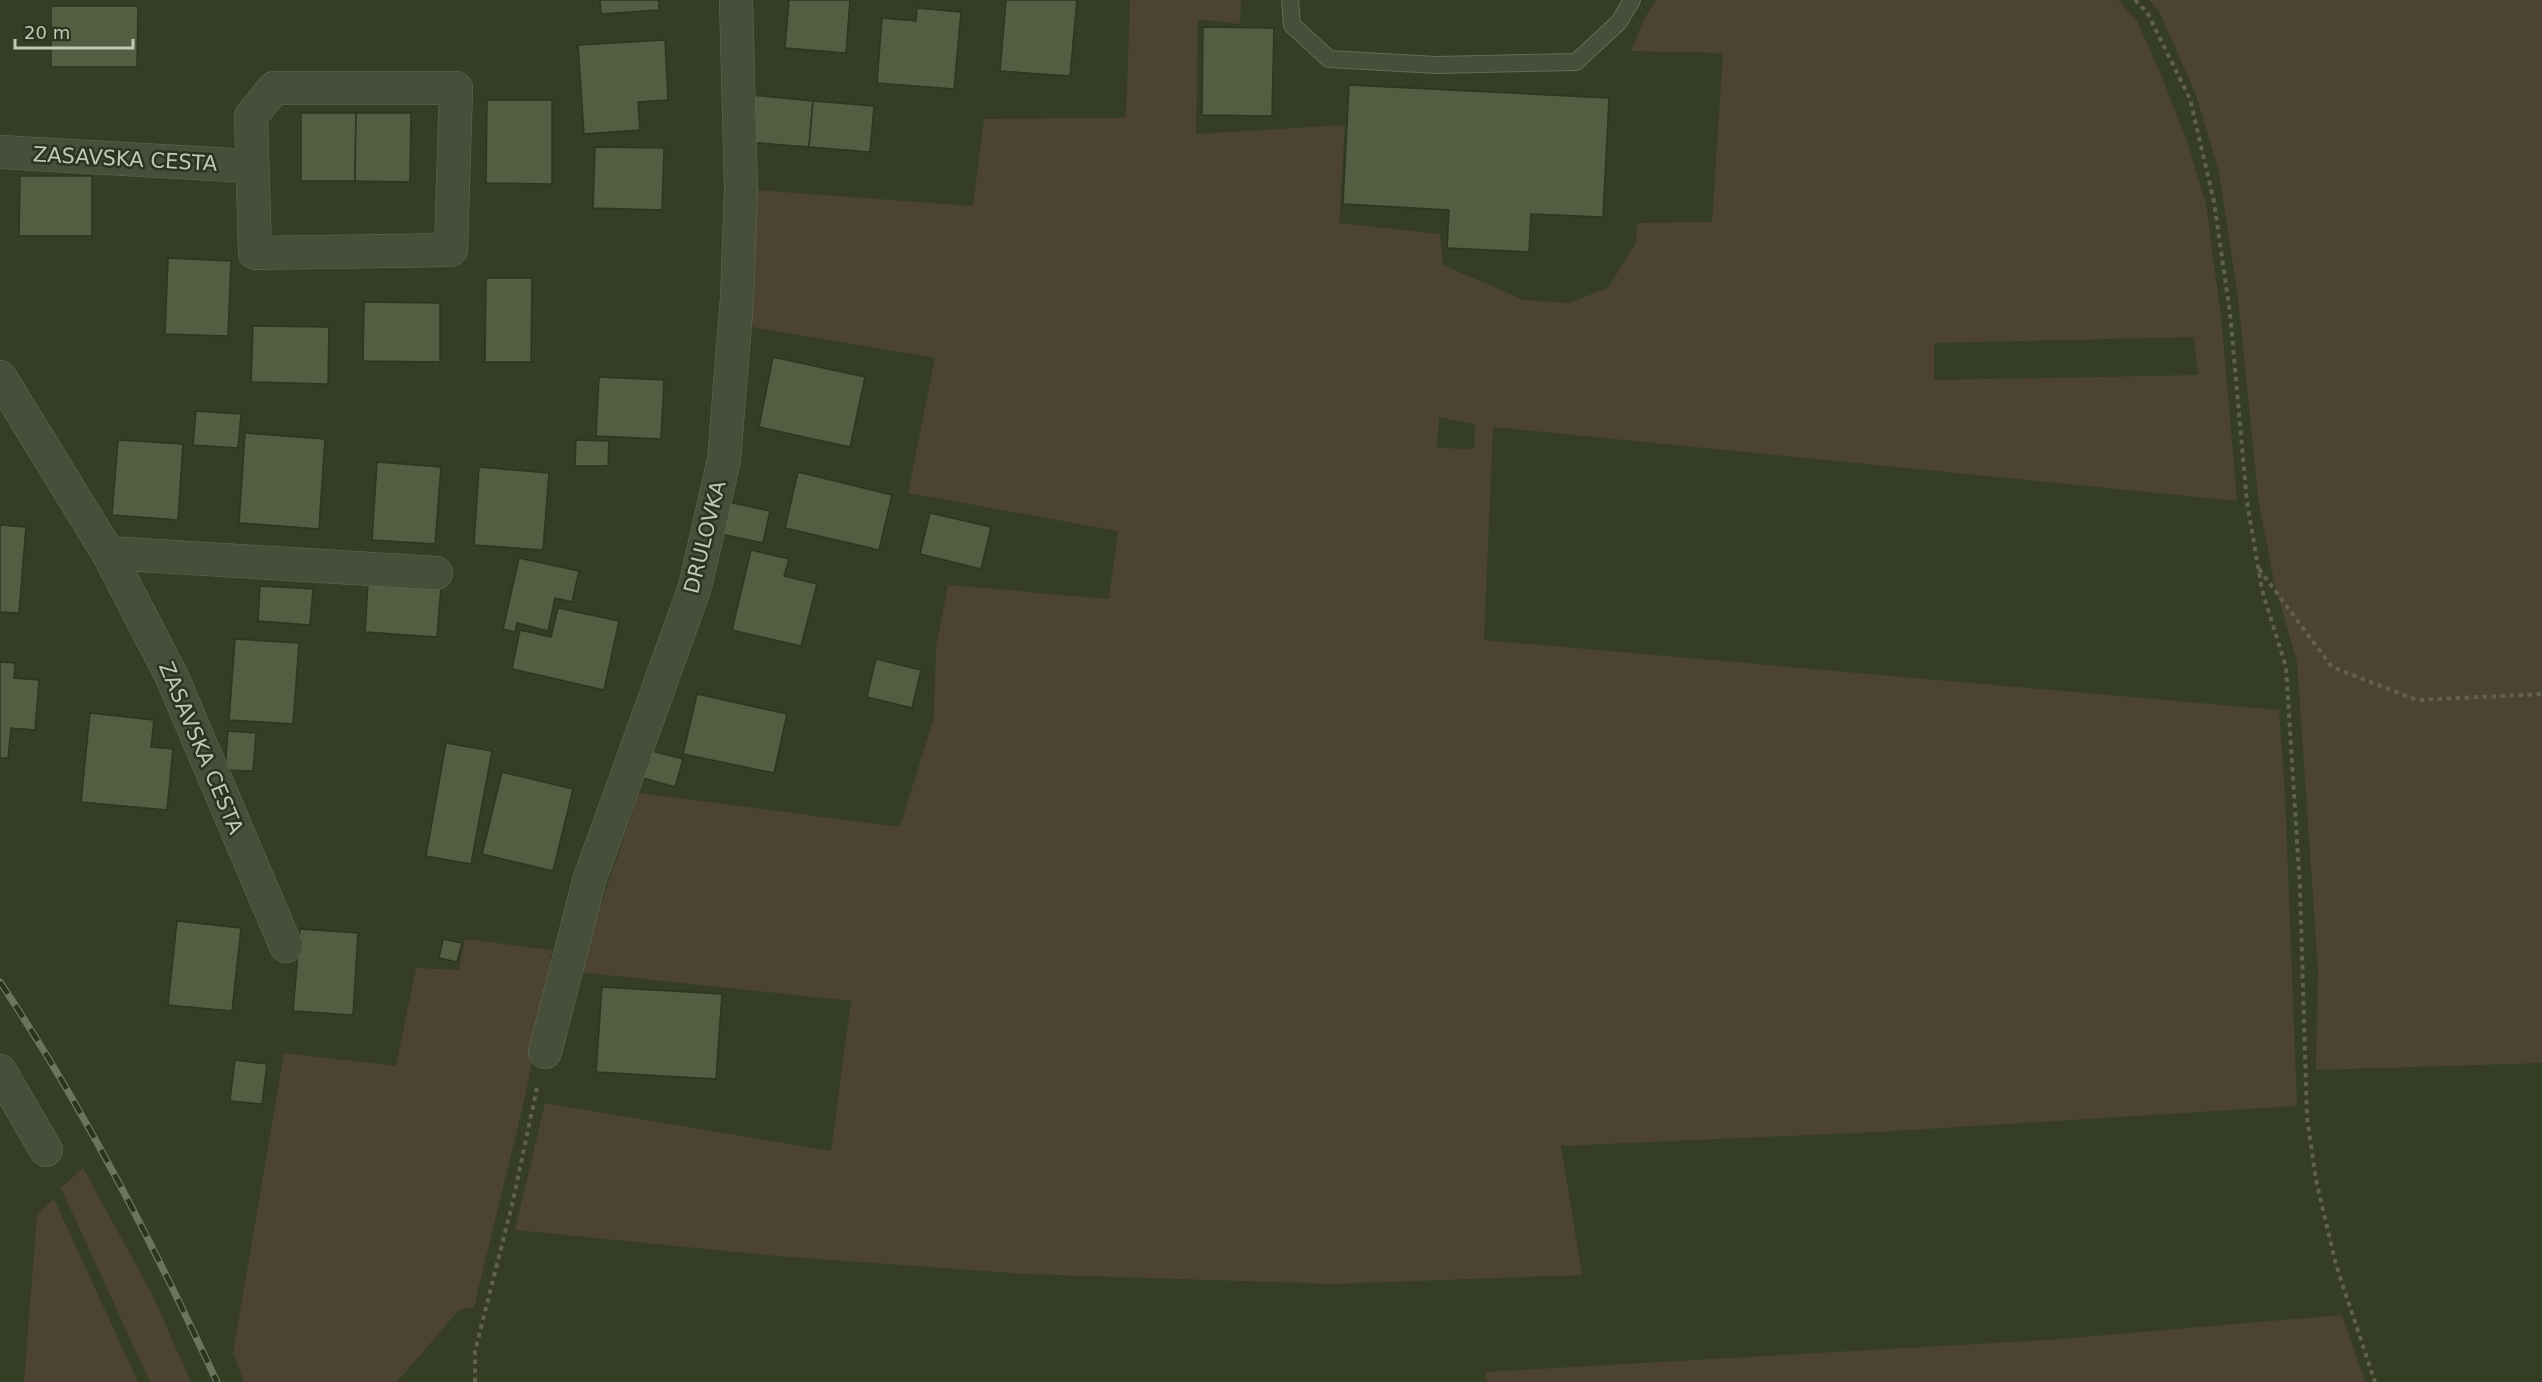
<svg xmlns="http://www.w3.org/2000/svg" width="2542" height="1382" font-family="'DejaVu Sans',sans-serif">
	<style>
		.green { fill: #4d4332; fill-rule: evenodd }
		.building { fill: #545c41; stroke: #2e3520; stroke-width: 1.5 }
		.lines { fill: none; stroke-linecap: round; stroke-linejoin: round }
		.service-casing { stroke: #646b57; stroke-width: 18 }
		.minor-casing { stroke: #646b57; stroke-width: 34 }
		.path { stroke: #63614e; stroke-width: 4; stroke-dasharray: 4.5 4.5; stroke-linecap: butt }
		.service { stroke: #474e39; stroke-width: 16 }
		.minor { stroke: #474e39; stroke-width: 33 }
		.rail-casing { stroke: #6c745b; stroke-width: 7 }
		.rail { stroke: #2c331e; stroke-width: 4.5; stroke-dasharray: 14; stroke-linecap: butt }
		.labels { text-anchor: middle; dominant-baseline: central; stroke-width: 5; stroke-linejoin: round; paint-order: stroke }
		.street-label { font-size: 21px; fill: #c1c8b5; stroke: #2c331e }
	</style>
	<rect width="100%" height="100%" fill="#363d25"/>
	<g class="green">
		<path d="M 1130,0 L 1241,0 L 1240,24 L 1198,19 L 1196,134 L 1345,125 L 1339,223 L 1440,234 L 1443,265 L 1524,300 L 1569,303 L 1608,288 L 1636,243 L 1637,223 L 1712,222 L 1723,53 L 1631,51 L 1644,19 L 1656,0 L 2118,0 L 2137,21 L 2159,70 L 2186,138 L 2206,204 L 2222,325 L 2237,501 L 1493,427 L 1484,640 L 2279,710 L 2285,794 L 2297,1106 L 1878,1132 L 1561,1146 L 1582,1275 L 1334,1284 L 1026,1274 L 777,1256 L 515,1230 L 545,1103 L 831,1151 L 851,1001 L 578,972 L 639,793 L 900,827 L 934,717 L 936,647 L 948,585 L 1109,599 L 1118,531 L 908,493 L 935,358 L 752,327 L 756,190 L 973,206 L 984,119 L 1126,118 ZM 2194,337 L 2198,375 L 1934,380 L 1934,343 ZM 1439,417 L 1475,424 L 1474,449 L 1437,448 Z"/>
		<polygon points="2149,0 2542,0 2542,1063 2316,1070 2318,970 2297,662 2275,586 2259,504 2238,298 2219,172 2196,95 2159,11"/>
		<polygon points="465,939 552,950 526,1093 474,1307 459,1310 397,1382 244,1382 233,1353 284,1053 396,1066 416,968 459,970"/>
		<polygon points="83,1168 152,1294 191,1382 150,1382 61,1188"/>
		<polygon points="54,1199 138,1382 24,1382 37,1215"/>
		<polygon points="2342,1315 2365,1382 1487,1382 1485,1372 2047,1340"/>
	</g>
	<g class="building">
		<polygon points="600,0 659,0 659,10 601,14"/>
		<polygon points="789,0 850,0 846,53 785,48"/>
		<polygon points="1006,0 1077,0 1070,76 1000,71"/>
		<polygon points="51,6 138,6 137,67 51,67"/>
		<polygon points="917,8 961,12 954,89 877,83 882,18 916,21"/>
		<polygon points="1203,27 1274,28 1272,116 1202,115"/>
		<polygon points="665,40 668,100 638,102 640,130 584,134 578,45"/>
		<polygon points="1349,85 1609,98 1603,217 1531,214 1529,252 1447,248 1449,210 1343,204"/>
		<polygon points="752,95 813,101 809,147 748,142"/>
		<polygon points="487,100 552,100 552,184 486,183"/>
		<polygon points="813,101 874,106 870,152 809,147"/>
		<polygon points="301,113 356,113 355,181 301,181"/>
		<polygon points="356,113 411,113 410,182 355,181"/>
		<polygon points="595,147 664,148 662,210 593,208"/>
		<polygon points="20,176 92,176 92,236 19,236"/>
		<polygon points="168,258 231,261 228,336 165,334"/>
		<polygon points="486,278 532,278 531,362 485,362"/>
		<polygon points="364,302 440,303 440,362 363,361"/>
		<polygon points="253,326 329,327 328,384 251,382"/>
		<polygon points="773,357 865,377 850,447 759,427"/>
		<polygon points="599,377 664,380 661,439 596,436"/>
		<polygon points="196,411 241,414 238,448 193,445"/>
		<polygon points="245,433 325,439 319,529 239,523"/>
		<polygon points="118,440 183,444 178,520 112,515"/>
		<polygon points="576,440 609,441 608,466 575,466"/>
		<polygon points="377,462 441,467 435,544 372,540"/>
		<polygon points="479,467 549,473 543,550 474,545"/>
		<polygon points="798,472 892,495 879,550 785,528"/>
		<polygon points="728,502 770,511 763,543 721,534"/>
		<polygon points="930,513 991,527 981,569 920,554"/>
		<polygon points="0,525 26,527 19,613 0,612"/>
		<polygon points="751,550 789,559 784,576 817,584 801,646 732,630"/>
		<polygon points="519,558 579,571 572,602 555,598 548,631 517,623 515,632 503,629"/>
		<polygon points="368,582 441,587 437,637 365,632"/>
		<polygon points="260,586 313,589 310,625 258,621"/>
		<polygon points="558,608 619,621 604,690 512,669 520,630 551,637"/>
		<polygon points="235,639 299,643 293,724 229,720"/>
		<polygon points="876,659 921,670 912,708 867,697"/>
		<polygon points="0,662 15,663 14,678 39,680 35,730 11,728 8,758 0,758"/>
		<polygon points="697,694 787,714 774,773 683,754"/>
		<polygon points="90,713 154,720 151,747 173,749 167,810 81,802"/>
		<polygon points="228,731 256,733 253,771 225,770"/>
		<polygon points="446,743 492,751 471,864 426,856"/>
		<polygon points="644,749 683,759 675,787 636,776"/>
		<polygon points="502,772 573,789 553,871 482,854"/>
		<polygon points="177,921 241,928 232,1011 168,1005"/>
		<polygon points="300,929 358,933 353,1015 293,1011"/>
		<polygon points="443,939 462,943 457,962 439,958"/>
		<polygon points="602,987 722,994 716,1079 596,1072"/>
		<polygon points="235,1060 267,1064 262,1104 230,1101"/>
	</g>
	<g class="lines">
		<g class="service-casing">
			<polyline id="service" points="1290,0 1292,25 1329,59 1436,65 1576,62 1619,22 1632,0"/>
		</g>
		<g class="minor-casing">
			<g id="minor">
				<polygon points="274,88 456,88 451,250 255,253 251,116"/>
				<polyline points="0,152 250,166"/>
				<polyline points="0,377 108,553 172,677 286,946"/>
				<polyline points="108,553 436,573"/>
				<polyline points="545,1052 589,881 695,587 724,460 737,298 741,188 736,0"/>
				<polyline points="0,1071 46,1150"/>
			</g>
		</g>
		<g class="path">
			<polyline points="2135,0 2147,12 2190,99 2214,202 2230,313 2247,502 2262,590 2286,667 2300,888 2307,1118 2316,1180 2336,1265 2375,1382"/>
			<polyline points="2259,569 2332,667 2417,700 2542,694"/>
			<polyline points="475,1382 475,1351 512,1205 537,1088"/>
		</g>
		<use href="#service" class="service"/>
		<use href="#minor" class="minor"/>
		<g class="rail-casing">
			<path id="rail" d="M 0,982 C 84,1108 153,1244 217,1382"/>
		</g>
		<use href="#rail" class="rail"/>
	</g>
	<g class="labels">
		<g class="street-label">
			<text transform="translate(125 159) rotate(3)">ZASAVSKA CESTA</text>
			<text transform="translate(705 537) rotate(-76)">DRULOVKA</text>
			<text transform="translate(201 748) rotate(67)">ZASAVSKA CESTA</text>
		</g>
	</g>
	<path d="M15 39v9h118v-9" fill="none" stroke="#c1c8b5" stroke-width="3"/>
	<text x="24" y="39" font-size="18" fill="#c1c8b5" stroke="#2c331e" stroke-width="4.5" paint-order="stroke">20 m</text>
</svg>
